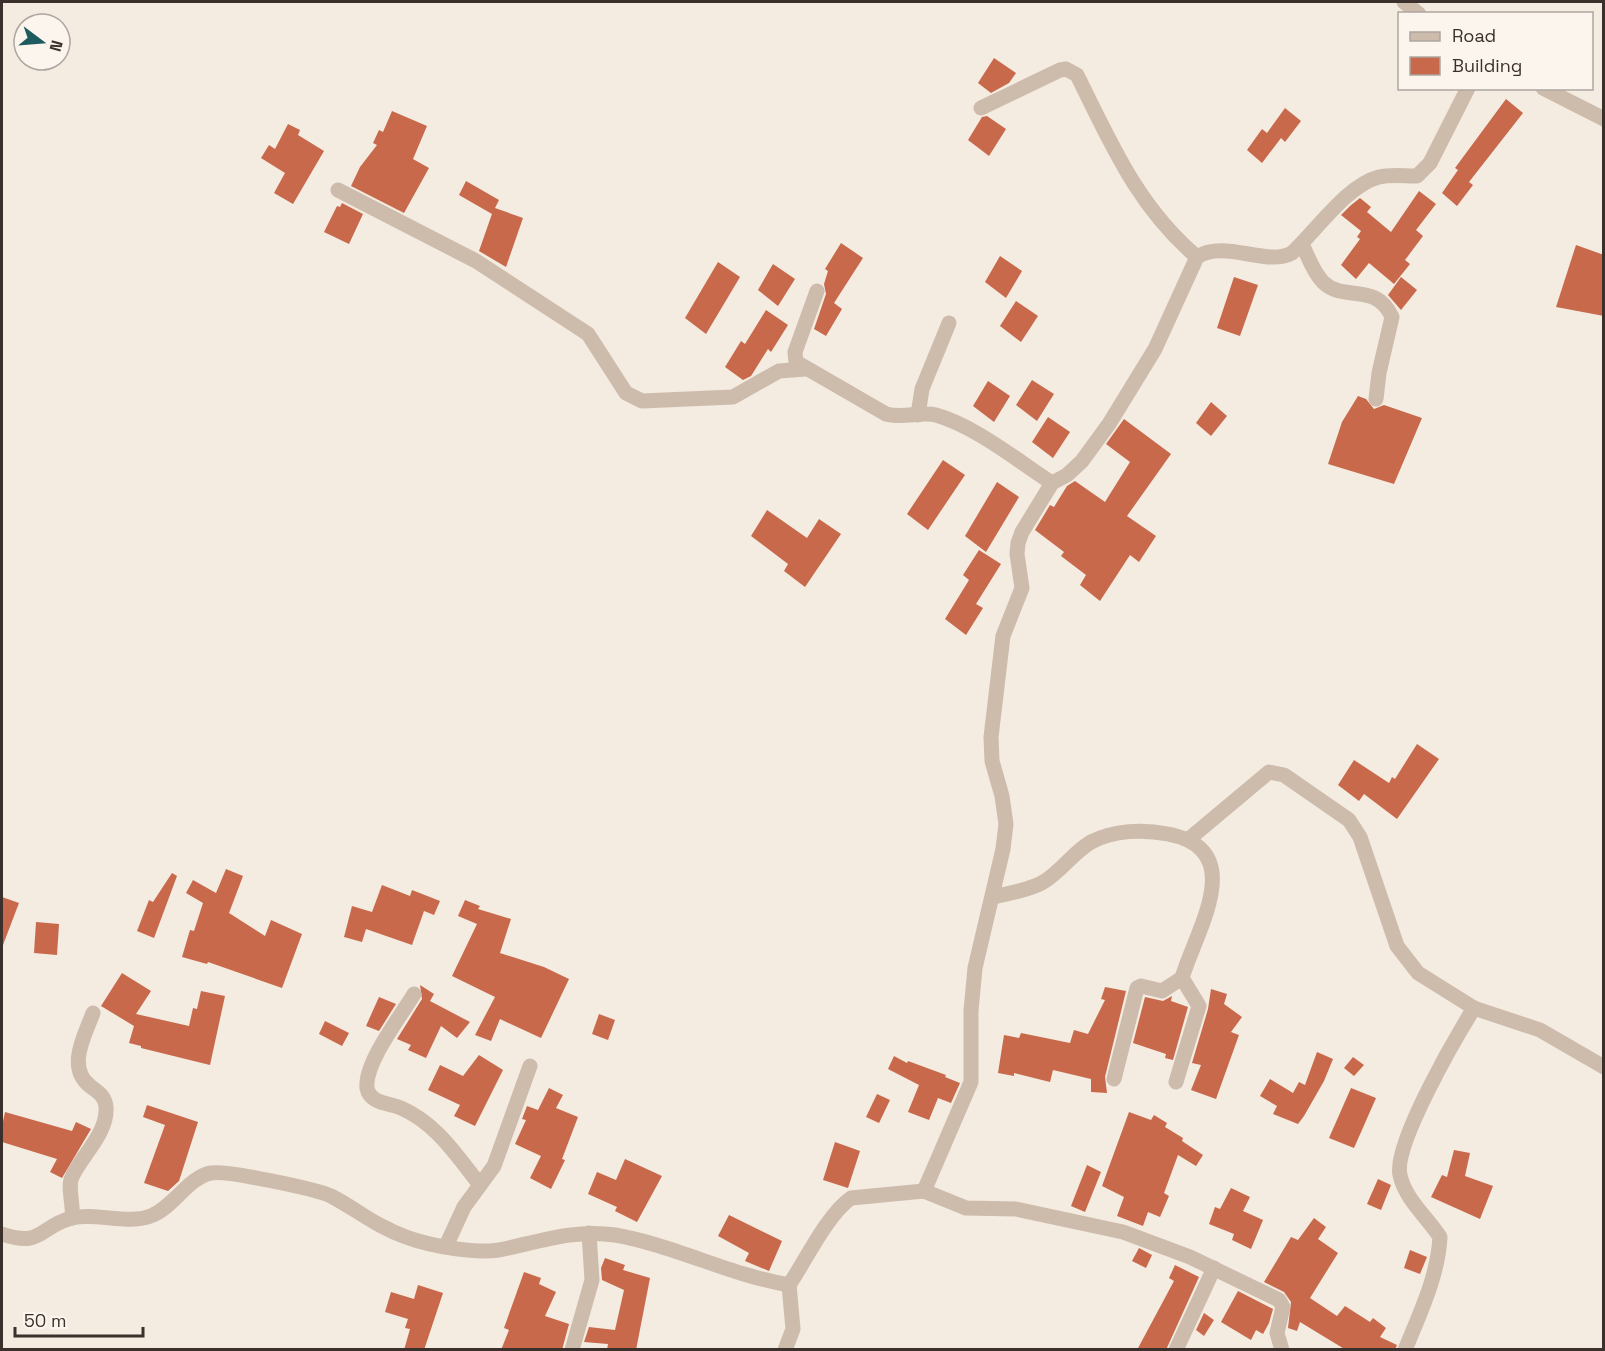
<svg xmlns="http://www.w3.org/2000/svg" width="1605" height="1351" font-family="'Space Grotesk',sans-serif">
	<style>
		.building { fill: #c8694b }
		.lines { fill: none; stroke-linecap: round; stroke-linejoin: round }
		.minor { stroke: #cdbbac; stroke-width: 15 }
		.tertiary { stroke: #cdbbac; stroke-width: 15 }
	</style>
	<rect width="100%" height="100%" fill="#f4ebe1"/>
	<g class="building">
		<polygon points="994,58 1016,73 1009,83 991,93 978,83"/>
		<polygon points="1506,99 1523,113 1469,182 1473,185 1457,206 1442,193 1458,170 1455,168"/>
		<polygon points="1285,108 1301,121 1285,142 1281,138 1262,163 1247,150 1262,129 1267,133"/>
		<polygon points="392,111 427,126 413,159 429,168 404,213 351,186 360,167 377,145 373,143 379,130 383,132"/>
		<polygon points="987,116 1006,129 989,156 968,140 982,117"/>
		<polygon points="288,124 300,130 298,135 324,151 293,204 274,193 285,173 261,158 269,145 275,149"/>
		<polygon points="466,181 499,200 495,208 523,218 506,267 479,251 493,211 492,214 459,195"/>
		<polygon points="1419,191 1436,204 1416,230 1423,236 1405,260 1410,264 1394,284 1369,263 1356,279 1341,265 1360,239 1357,237 1361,231 1341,215 1350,206 1360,198 1371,207 1367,212 1391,232"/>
		<polygon points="342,203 363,214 349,244 324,232 337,206 340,207"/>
		<polygon points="841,243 863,258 834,303 842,309 826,336 814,329 826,294 824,284 828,271 825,269"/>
		<polygon points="1576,245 1604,255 1604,316 1556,307"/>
		<polygon points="1000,256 1022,271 1006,298 985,282"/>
		<polygon points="718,262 740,277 706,334 685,318"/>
		<polygon points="773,264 795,279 778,306 758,290"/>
		<polygon points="1234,277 1258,285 1240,336 1217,328"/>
		<polygon points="1401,277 1417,290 1401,310 1388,295"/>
		<polygon points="1016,301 1038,316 1021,342 1000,326"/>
		<polygon points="766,310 788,325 771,352 768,349 751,376 743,380 725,367 741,341 745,344"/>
		<polygon points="1032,380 1054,394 1037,421 1016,405"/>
		<polygon points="988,381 1010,396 994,422 973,406"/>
		<polygon points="1358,396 1366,399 1374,409 1384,405 1422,418 1394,484 1328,464 1342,422"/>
		<polygon points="1211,402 1227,416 1211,436 1196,423"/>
		<polygon points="1048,417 1070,432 1053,458 1032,442"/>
		<polygon points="1124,419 1171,454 1127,516 1156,536 1139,562 1130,555 1100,601 1080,585 1086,575 1061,556 1064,552 1035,530 1050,505 1054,507 1067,486 1075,481 1105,502 1130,462 1106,444"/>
		<polygon points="943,460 965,475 928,530 907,514"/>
		<polygon points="997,482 1019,497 986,552 965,536"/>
		<polygon points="767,510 807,538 819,519 841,534 805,587 784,571 788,564 751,536"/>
		<polygon points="979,550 1001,564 976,604 983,608 966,635 945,619 969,580 963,575"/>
		<polygon points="1417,744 1439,759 1397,819 1364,794 1359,801 1338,785 1354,760 1389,783 1392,777 1395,779"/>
		<polygon points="226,869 243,876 229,913 265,936 271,920 302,934 282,988 208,962 207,964 182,957 190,930 194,931 203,903 186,893 193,880 216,893"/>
		<polygon points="172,873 177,876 154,938 137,931 149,900 153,902"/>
		<polygon points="382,885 410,896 412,890 440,901 434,915 424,911 412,945 366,929 362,942 344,937 352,906 372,912"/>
		<polygon points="2,897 19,903 3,945 2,944"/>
		<polygon points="465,900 480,906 478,909 511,919 500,953 544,967 569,979 541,1038 500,1019 491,1041 475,1035 495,997 452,976 477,924 458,916"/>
		<polygon points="36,922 59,924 57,955 34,953"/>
		<polygon points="122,973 151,991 136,1014 189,1026 193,1008 197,1009 201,991 225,996 210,1065 141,1048 141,1046 129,1043 134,1026 101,1006"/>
		<polygon points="420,985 434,994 430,1001 470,1022 457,1038 441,1026 426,1058 408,1050 411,1045 397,1039 422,999"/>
		<polygon points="1105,987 1126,991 1105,1077 1107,1093 1091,1092 1091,1079 1053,1070 1050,1082 1014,1073 1014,1076 998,1073 1004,1035 1019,1038 1021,1033 1070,1043 1074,1030 1088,1034 1105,1000 1101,999"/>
		<polygon points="1211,989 1227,994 1224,1004 1242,1017 1231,1032 1239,1035 1216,1099 1191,1090 1201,1065 1192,1063 1208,1009"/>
		<polygon points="1172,996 1171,1001 1188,1007 1173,1060 1165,1058 1166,1054 1133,1043 1145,997 1163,1001"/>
		<polygon points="379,997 396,1004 379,1031 366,1026"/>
		<polygon points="599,1014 615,1020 608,1040 592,1034"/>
		<polygon points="325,1021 349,1033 342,1046 319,1034"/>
		<polygon points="1317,1052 1333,1059 1324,1081 1304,1116 1298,1124 1273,1114 1277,1106 1260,1096 1270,1079 1293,1093 1299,1082 1305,1085"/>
		<polygon points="479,1055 503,1070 475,1126 454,1116 460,1105 428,1090 440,1065 463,1076"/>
		<polygon points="894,1056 907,1063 908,1061 946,1075 945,1077 960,1083 951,1103 938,1098 929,1120 908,1112 919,1085 888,1069"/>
		<polygon points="1353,1057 1364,1065 1354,1076 1344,1068"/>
		<polygon points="549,1088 563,1095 556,1108 578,1117 562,1159 565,1160 551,1189 530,1178 541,1156 515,1144 526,1120 522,1119 527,1106 538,1110"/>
		<polygon points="1351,1088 1376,1098 1354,1148 1329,1138"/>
		<polygon points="877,1094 890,1100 879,1123 866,1117"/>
		<polygon points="147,1105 198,1122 179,1181 168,1191 144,1183 165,1125 143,1117"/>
		<polygon points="5,1112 72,1131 76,1122 91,1129 62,1178 50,1172 57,1159 2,1142 2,1126"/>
		<polygon points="1129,1112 1151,1120 1154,1115 1167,1123 1165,1127 1183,1138 1182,1141 1203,1155 1196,1166 1178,1155 1164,1193 1169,1196 1160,1217 1148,1212 1143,1226 1117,1216 1124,1197 1102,1186"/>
		<polygon points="835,1142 860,1151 848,1188 823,1180"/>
		<polygon points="1454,1150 1470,1153 1465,1176 1493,1186 1480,1219 1431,1197 1442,1175 1447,1177"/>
		<polygon points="625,1159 662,1176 637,1222 615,1211 617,1207 588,1194 597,1172 616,1180"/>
		<polygon points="1087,1165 1101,1172 1085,1212 1071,1206"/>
		<polygon points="1378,1179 1391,1185 1381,1210 1367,1204"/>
		<polygon points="1231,1188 1250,1197 1243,1211 1263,1220 1251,1249 1232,1240 1234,1234 1209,1224 1215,1207 1220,1209"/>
		<polygon points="729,1215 782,1241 769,1271 745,1261 749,1253 718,1236"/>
		<polygon points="1314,1218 1326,1227 1318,1239 1338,1253 1310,1298 1337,1316 1345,1306 1370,1322 1373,1318 1386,1328 1380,1337 1397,1345 1395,1350 1346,1350 1300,1322 1297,1331 1288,1328 1291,1302 1284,1292 1264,1282 1291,1237 1298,1240"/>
		<polygon points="1139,1248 1152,1255 1146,1268 1132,1261"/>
		<polygon points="1410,1250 1427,1257 1420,1274 1404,1268"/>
		<polygon points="605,1258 625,1265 623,1270 650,1278 636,1350 607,1350 608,1344 584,1342 589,1327 615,1330 624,1290 602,1280 601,1268"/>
		<polygon points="1175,1265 1199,1277 1166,1350 1137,1350 1174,1281 1169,1278"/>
		<polygon points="524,1272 541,1278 539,1284 556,1292 545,1316 569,1324 562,1350 501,1350 509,1330 504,1328"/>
		<polygon points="418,1285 443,1293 424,1350 404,1350 410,1329 405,1328 408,1319 385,1312 391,1292 414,1299"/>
		<polygon points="1238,1291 1273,1309 1269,1323 1263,1334 1256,1330 1251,1340 1221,1322"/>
		<polygon points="1204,1313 1214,1320 1204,1336 1196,1330"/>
	</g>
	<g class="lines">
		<g class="minor">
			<polyline points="1404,2 1419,14"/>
			<polyline points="1543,88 1604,119"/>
			<path d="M 981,108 L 1060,70 L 1066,69 L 1077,75 C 1111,143 1137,206 1197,257"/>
			<polyline points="338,190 476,261 588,334 626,393 642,401 733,397 779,371 805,369"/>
			<path d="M 1302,244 C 1308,256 1313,272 1323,282 C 1344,303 1376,281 1392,317 L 1379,373 L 1376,399"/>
			<path d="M 817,291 L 795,352 L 796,362 L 886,414 C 903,419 920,411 936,415 C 975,426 1018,461 1052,483"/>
			<polyline points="918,415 922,389 949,323"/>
			<polyline points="1189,839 1269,772 1284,775 1349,820 1360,837 1397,946 1418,973 1474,1008 1540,1030 1604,1067"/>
			<path d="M 993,897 C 1009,893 1031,890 1045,881 C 1062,870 1074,852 1091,842 C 1114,830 1143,829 1168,834 C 1250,850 1196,930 1182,978 L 1199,1006 L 1176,1082"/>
			<path d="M 414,994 C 401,1016 364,1063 367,1088 C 370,1104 390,1103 401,1108 C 436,1123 457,1156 480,1185"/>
			<polyline points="1114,1079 1137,988 1141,986 1162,991 1182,978"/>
			<path d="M 924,1191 L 971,1082 L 971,1011 L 975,968 L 1003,849 L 1006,824 L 1002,796 L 992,761 L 991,737 L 1003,636 L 1022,588 L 1017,554 L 1018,543 L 1022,532 L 1052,483 L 1067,475 L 1082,461 L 1109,424 L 1155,349 L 1197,257 C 1225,239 1267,267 1292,253 C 1316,231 1347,185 1379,177 C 1391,174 1405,176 1417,176 L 1430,163 L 1468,88"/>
			<path d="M 72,1218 C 74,1206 67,1187 72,1177 C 82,1155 108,1133 106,1107 C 105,1096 98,1092 90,1086 C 66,1067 85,1035 93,1013"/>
			<polyline points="446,1246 464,1207 494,1166 530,1066"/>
			<polyline points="572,1350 592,1280 589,1233"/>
			<polyline points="785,1350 793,1329 789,1285"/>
			<polyline points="1176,1350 1214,1268"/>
			<path d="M 1405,1350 C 1420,1313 1438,1276 1440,1237 C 1427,1217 1405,1199 1400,1175 C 1393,1145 1456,1037 1474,1008"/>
		</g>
		<path class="tertiary" d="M 2,1234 C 43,1248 39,1226 72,1218 C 98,1212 129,1226 153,1215 C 174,1206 189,1177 211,1173 C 226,1170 316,1189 331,1196 C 358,1210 375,1226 406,1237 C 430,1246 479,1255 504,1249 C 541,1241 576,1229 615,1235 C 673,1245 730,1275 789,1285 C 806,1260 827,1215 851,1198 L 924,1191 L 966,1208 L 1016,1209 L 1123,1232 L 1190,1257 L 1279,1300 L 1283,1307 L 1277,1333 L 1282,1350"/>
	</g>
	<rect width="1605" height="1351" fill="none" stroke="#3b302b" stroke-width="6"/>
	<rect x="1398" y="12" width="195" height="78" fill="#fbf5ee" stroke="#aea6a0" stroke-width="1.5"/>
	<rect x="1410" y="32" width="30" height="9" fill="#cdbbac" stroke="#aea6a0" stroke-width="1.5"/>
	<text x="1452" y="42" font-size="18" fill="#3b302b">Road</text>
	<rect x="1410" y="57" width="30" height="18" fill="#c8694b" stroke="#aea6a0" stroke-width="1.5"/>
	<text x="1452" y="72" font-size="18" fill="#3b302b">Building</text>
	<g transform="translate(42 42) rotate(106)"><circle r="28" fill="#fbf5ee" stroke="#aea6a0" stroke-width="1.5"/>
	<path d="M0-4.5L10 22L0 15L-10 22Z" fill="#1f5a5e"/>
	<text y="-9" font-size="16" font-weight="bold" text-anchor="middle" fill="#3b302b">N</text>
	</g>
	<path d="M15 1327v9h128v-9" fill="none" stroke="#3b302b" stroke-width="3"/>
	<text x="24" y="1327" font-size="18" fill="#3b302b" stroke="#fbf5ee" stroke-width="4.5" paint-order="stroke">50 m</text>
</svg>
